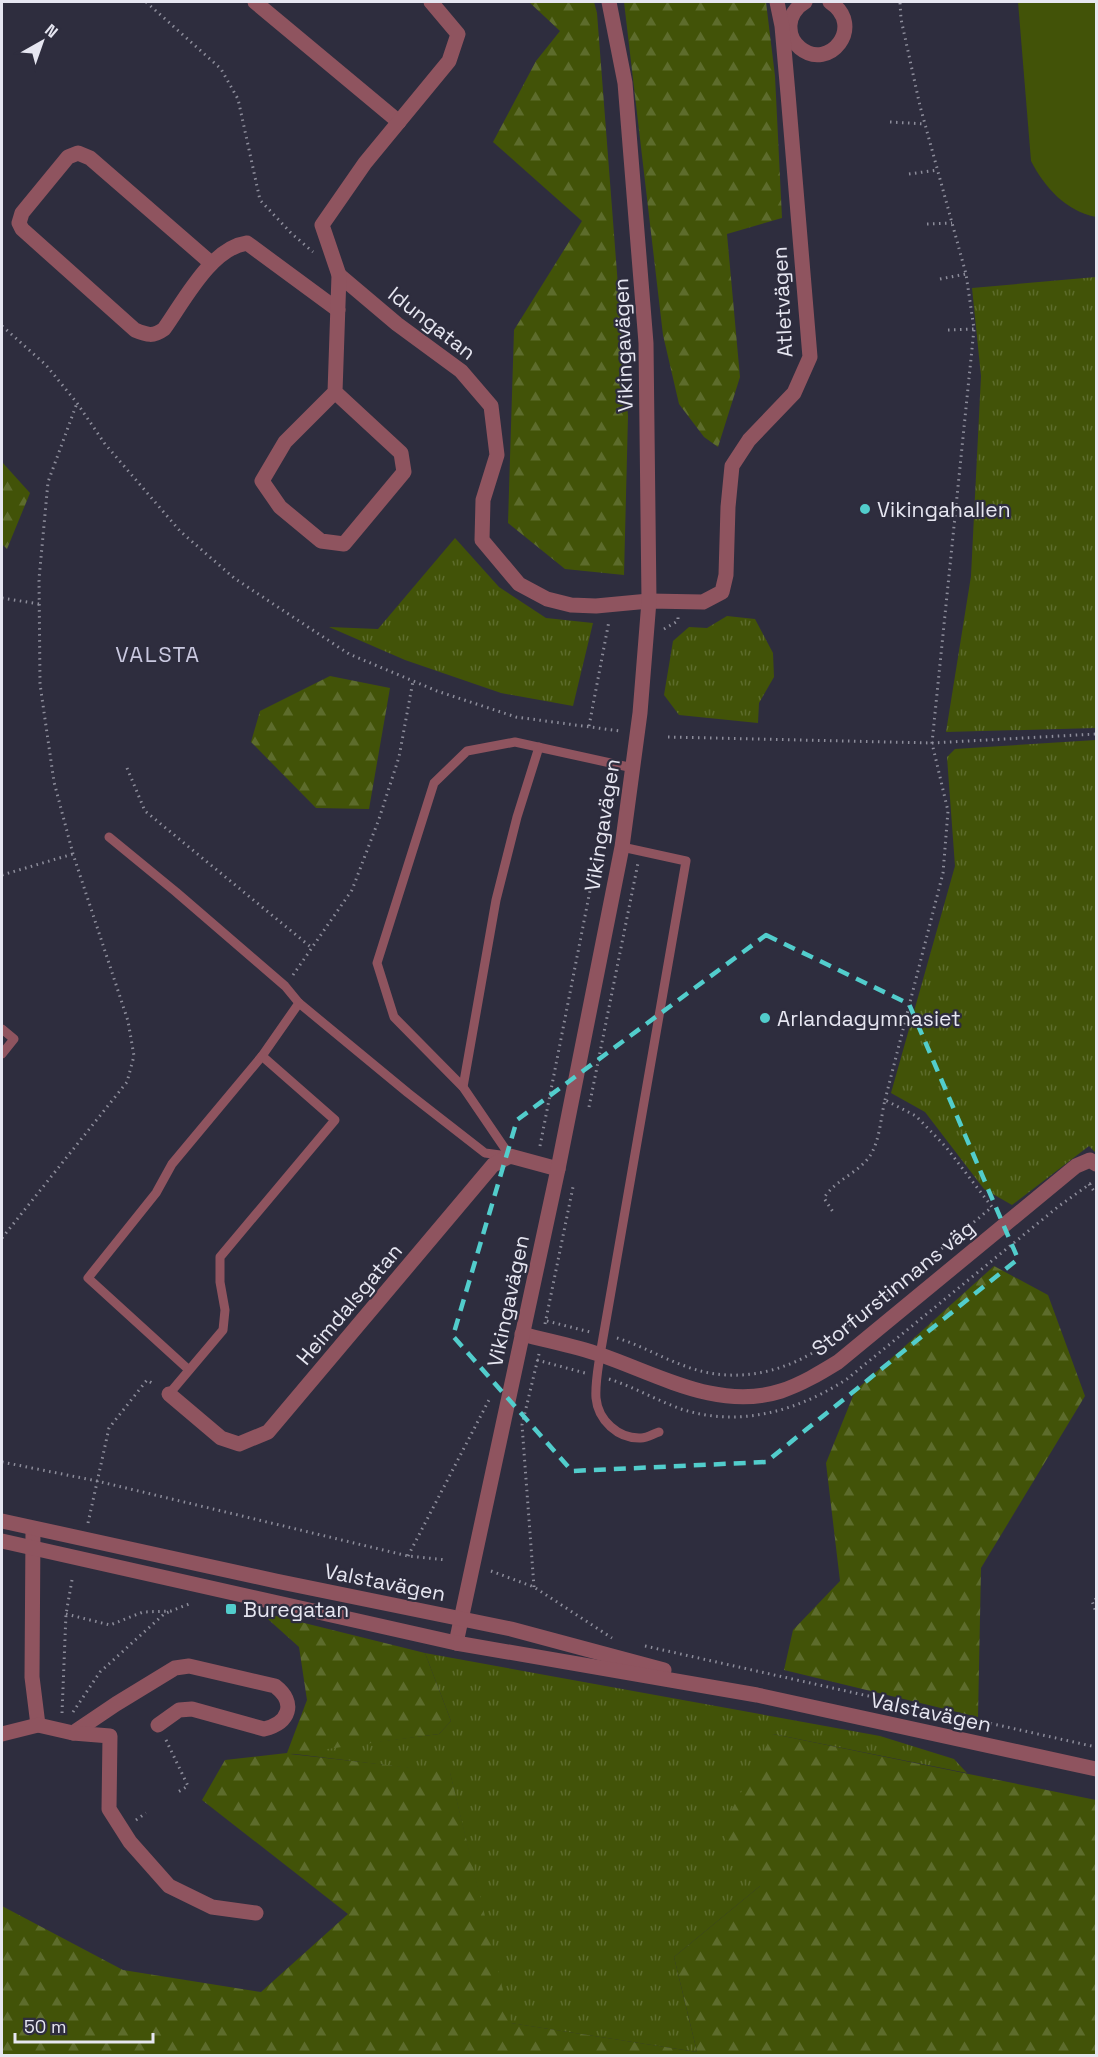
<svg xmlns="http://www.w3.org/2000/svg" width="1098" height="2057" font-family="'Space Grotesk',sans-serif">
	<style>
		.grass { fill: url(#grass-tufts) }
		.forest { fill: url(#forest-firs) }
		.park { fill: #425308 }
		.lines { fill: none; stroke-linecap: round; stroke-linejoin: round }
		.path { stroke: #8d8d9b; stroke-width: 3; stroke-dasharray: 1.5 4.5; stroke-linecap: butt }
		.service { stroke: #8f545f; stroke-width: 9 }
		.minor { stroke: #8f545f; stroke-width: 15 }
		.tertiary { stroke: #8f545f; stroke-width: 15 }
		.marked { fill: none; stroke: #52cdcc; stroke-width: 4.5; stroke-dasharray: 12 8; stroke-linejoin: round }
		.poi-dot { fill: #52cdcc; stroke: #2e2d3e; stroke-width: 2 }
		.labels { text-anchor: middle; dominant-baseline: central; stroke-width: 4.5; stroke-linejoin: round; paint-order: stroke }
		.street-label { font-size: 21px; fill: #e6e6f1; stroke: #2e2d3e }
		.poi-label { font-size: 21px; fill: #e6e6f1; stroke: #2e2d3e; text-anchor: start }
		.neighbourhood-label { font-size: 22px; letter-spacing: 1.5px; fill: #cac9e0; stroke: #2e2d3e }
	</style>
	<defs>
		<pattern id="grass-tufts" width="24" height="20" patternUnits="userSpaceOnUse" patternTransform="scale(1.5)"><rect width="24" height="20" fill="#425308"/><path d="M3 7l-1-3M5 7V3M7 7l1-3M15 17l-1-3M17 17v-4M19 17l1-3" fill="none" stroke="#5d6c2c"/></pattern>
		<pattern id="forest-firs" width="22" height="20" patternUnits="userSpaceOnUse" patternTransform="scale(1.5)"><rect width="22" height="20" fill="#425308"/><path d="M5 1l3.5 6h-7zM16 11l3.5 6h-7z" fill="#5d6c2c"/></pattern>
	</defs>
	<rect width="100%" height="100%" fill="#2e2d3e"/>
	<g class="grass">
		<polygon points="1096,277 1096,728 946,732 971,576 981,376 972,288"/>
		<polygon points="455,538 499,587 546,618 593,623 573,706 501,693 405,660 329,627 378,629"/>
		<polygon points="727,616 755,619 773,653 774,677 759,703 758,723 679,715 664,695 673,641 689,627 707,628"/>
		<polygon points="1096,740 1096,1153 1089,1146 1012,1205 984,1189 925,1112 891,1093 955,866 947,757 955,749"/>
		<polygon points="425,1653 880,1736 954,1759 967,1773 773,1734 760,1886 674,1957 697,2052 510,2023 450,1773 287,1753 439,1734 451,1721"/>
	</g>
	<g class="forest">
		<polygon points="529,2 594,2 597,13 628,416 624,575 565,569 508,523 514,330 582,221 493,142 536,61 560,31"/>
		<polygon points="624,2 766,2 775,76 782,218 727,234 740,377 718,447 704,437 679,404 663,335"/>
		<polygon points="2,462 30,493 7,549 2,544"/>
		<polygon points="330,676 390,688 369,809 316,808 251,742 260,711"/>
		<polygon points="994,1266 1048,1295 1085,1396 981,1568 978,1717 784,1670 793,1630 840,1581 826,1463 855,1391"/>
		<polygon points="260,1612 425,1653 451,1721 439,1734 290,1754 450,1772 511,2023 697,2052 674,1957 760,1886 720,1831 773,1734 1096,1800 1096,2055 2,2055 2,1906 123,1970 261,1992 348,1914 202,1800 225,1760 287,1753 307,1700 299,1647"/>
	</g>
	<path class="park" d="M 1018,2 L 1096,2 L 1096,217 C 1066,211 1045,188 1031,161 Z"/>
	<g class="lines">
		<g class="path">
			<polyline points="146,2 221,69 238,99 260,200 291,233 313,252"/>
			<polyline points="890,122 925,124"/>
			<polyline points="909,174 938,170"/>
			<polyline points="927,224 952,223"/>
			<polyline points="940,279 966,274"/>
			<polyline points="2,326 46,365 77,403 105,444 180,531 234,578 349,654 437,691 516,717 620,731"/>
			<polyline points="948,330 974,329"/>
			<polyline points="2,598 39,604"/>
			<polyline points="664,629 678,621 678,617"/>
			<polyline points="589,726 609,621"/>
			<polyline points="668,737 932,743 1096,734"/>
			<polyline points="127,768 145,811 312,948"/>
			<polyline points="2,875 73,854"/>
			<polyline points="293,975 352,890 379,819 399,757 413,681"/>
			<polyline points="885,1100 943,873 948,811 932,743 974,329 966,274 920,106 901,19 900,2"/>
			<polyline points="589,1107 638,863"/>
			<polyline points="540,1146 605,814 611,816"/>
			<polyline points="1089,1184 1096,1194"/>
			<polyline points="2,1238 127,1082 134,1056 128,1021 73,854 54,782 40,684 39,579 48,482 77,403"/>
			<polyline points="547,1321 590,1332"/>
			<polyline points="545,1324 573,1187"/>
			<path d="M 617,1338 C 640,1345 662,1358 685,1366 C 734,1385 786,1373 828,1343 L 992,1207 L 946,1147 L 916,1116 L 885,1100 C 880,1120 880,1148 864,1163 C 851,1176 834,1182 824,1198 L 833,1212"/>
			<polyline points="537,1360 585,1373"/>
			<path d="M 609,1379 C 634,1387 656,1400 681,1409 C 739,1428 798,1411 847,1379 L 1059,1206 L 1094,1181"/>
			<polyline points="2,1462 97,1481 408,1556 447,1560"/>
			<polyline points="88,1523 109,1428 147,1380 155,1385"/>
			<polyline points="408,1556 490,1398"/>
			<polyline points="491,1571 534,1587 612,1638"/>
			<polyline points="534,1587 522,1425 539,1354"/>
			<polyline points="1096,1599 1092,1601 1096,1612"/>
			<polyline points="66,1614 110,1625 143,1612 171,1611 189,1604"/>
			<polyline points="645,1646 1096,1747"/>
			<polyline points="73,1712 100,1672 164,1614 171,1611"/>
			<polyline points="62,1713 66,1614 72,1580"/>
			<polyline points="166,1740 188,1786 178,1792"/>
			<polyline points="136,1820 146,1813"/>
		</g>
		<g class="service">
			<polyline points="109,837 176,892 285,986 299,1003 408,1093 485,1153 508,1156"/>
			<path d="M 622,847 L 686,861 L 600,1355 C 598,1369 595,1384 596,1398 C 598,1420 618,1439 641,1438 C 647,1438 653,1434 659,1432"/>
			<polyline points="2,1029 14,1039 2,1054"/>
			<polyline points="463,1087 496,900 517,817 539,747"/>
			<polyline points="510,1156 463,1087 394,1017 377,963 434,783 467,751 515,742 633,768"/>
			<polyline points="189,1370 88,1278 156,1193 172,1164 262,1056"/>
			<polyline points="169,1394 223,1330 225,1310 220,1282 220,1257 335,1120 262,1056 299,1003"/>
		</g>
		<g class="minor">
			<polyline points="255,2 399,122"/>
			<path d="M 805,2 C 796,7 789,17 790,28 C 790,36 794,43 800,48 C 829,72 866,26 830,2"/>
			<path d="M 211,263 L 90,158 L 78,153 L 68,157 L 22,213 L 19,223 L 22,229 L 135,330 C 147,335 153,337 164,329 C 184,301 211,248 247,243 L 338,310"/>
			<polyline points="339,275 397,324 461,371 491,406 497,455 483,500 482,540 519,584 547,599 571,605 596,606 649,601 703,602 722,592 726,575 728,507 732,466 749,440 794,393 810,357 788,94 782,26 777,2"/>
			<polyline points="335,392 401,453 404,472 344,544 321,541 280,507 262,481 285,442 335,392 339,275 322,225 365,163 449,61 458,34 431,2"/>
			<path d="M 522,1334 C 548,1341 575,1346 601,1355 C 659,1375 719,1411 781,1391 C 802,1384 820,1373 838,1362 L 1076,1166 L 1090,1160 L 1096,1164"/>
			<polyline points="169,1394 221,1438 239,1444 268,1432 493,1165 510,1156 558,1169"/>
			<polyline points="33,1530 32,1677 38,1725"/>
			<polyline points="456,1643 558,1169 622,847 640,713 649,601 646,343 625,83 609,2"/>
			<path d="M 73,1733 L 116,1704 L 175,1668 L 189,1666 L 275,1686 C 297,1703 289,1723 264,1729 L 192,1709 L 179,1710 L 158,1725"/>
			<polyline points="2,1734 38,1725 73,1733 110,1736 109,1809 130,1842 169,1886 212,1907 256,1913"/>
		</g>
		<g class="tertiary">
			<polyline points="2,1521 276,1581 511,1629 664,1670"/>
			<polyline points="2,1541 456,1643 757,1695 1096,1769"/>
		</g>
	</g>
	<path class="marked" d="M 766,935 L 909,1004 L 1018,1259 L 766,1462 L 572,1471 L 453,1336 L 517,1120 Z"/>
	<g class="poi-dot">
		<circle cx="865" cy="509" r="6"/>
		<circle cx="765" cy="1018" r="6"/>
		<rect x="225" y="1603" width="12" height="12" rx="3"/>
	</g>
	<g class="labels">
		<g class="street-label">
			<text transform="translate(782 302) rotate(-93)">Atletvägen</text>
			<text transform="translate(432 323) rotate(38)">Idungatan</text>
			<text transform="translate(623 345) rotate(-92)">Vikingavägen</text>
			<text transform="translate(602 825) rotate(-81)">Vikingavägen</text>
			<text transform="translate(893 1288) rotate(-39)">Storfurstinnans väg</text>
			<text transform="translate(508 1301) rotate(-78)">Vikingavägen</text>
			<text transform="translate(349 1304) rotate(-50)">Heimdalsgatan</text>
			<text transform="translate(385 1582) rotate(11)">Valstavägen</text>
			<text transform="translate(931 1712) rotate(12)">Valstavägen</text>
		</g>
		<g class="poi-label">
			<text x="877" y="509">Vikingahallen</text>
			<text x="777" y="1018">Arlandagymnasiet</text>
			<text x="243" y="1609">Buregatan</text>
		</g>
		<g class="neighbourhood-label">
			<text x="158" y="654">VALSTA</text>
		</g>
	</g>
	<rect width="1098" height="2057" fill="none" stroke="#e6e6f1" stroke-width="6"/>
	<g transform="translate(42 42) rotate(40)" stroke="#2e2d3e" stroke-width="4.5" paint-order="stroke">
	<path d="M0-4.5L10 22L0 15L-10 22Z" fill="#e6e6f1"/>
	<text y="-9" font-size="16" font-weight="bold" text-anchor="middle" fill="#e6e6f1">N</text>
	</g>
	<path d="M15 2033v9h138v-9" fill="none" stroke="#e6e6f1" stroke-width="3"/>
	<text x="24" y="2033" font-size="18" fill="#e6e6f1" stroke="#2e2d3e" stroke-width="4.5" paint-order="stroke">50 m</text>
</svg>
